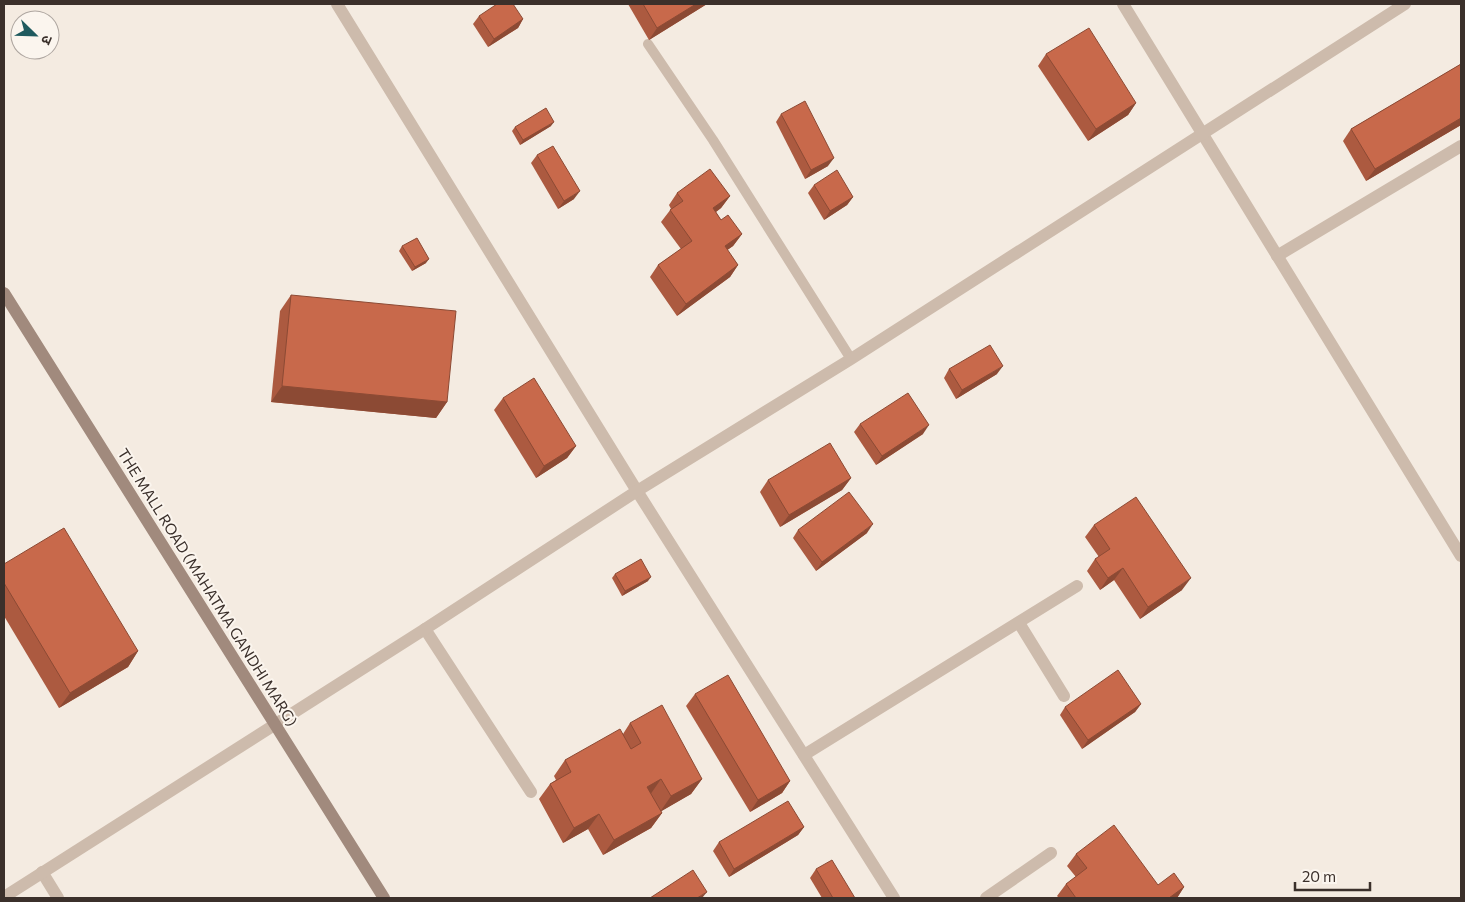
<svg xmlns="http://www.w3.org/2000/svg" width="1465" height="902" font-family="Commissioner,'Noto Sans Devanagari',sans-serif">
	<style>
		.lines { fill: none; stroke-linecap: round; stroke-linejoin: round }
		.lane { stroke: #cdbbac; stroke-width: 10 }
		.street { stroke: #cdbbac; stroke-width: 12 }
		.secondary { stroke: #a18a7d; stroke-width: 12 }
		.wall { fill: #ac5a40 }
		.shaded-wall { fill: #8c4a34 }
		.building { fill: #c8694b; stroke: #8c4a34 }
		.labels { text-anchor: middle; dominant-baseline: central; stroke-width: 4; stroke-linejoin: round; paint-order: stroke }
		.street-label { font-size: 15px; fill: #3b302b; stroke: #fbf5ee }
	</style>
	<rect width="100%" height="100%" fill="#f4ebe1"/>
	<g class="lines">
		<polyline class="lane" points="648,44 713,140 851,359"/>
		<g class="street">
			<polyline points="337,4 637,491 894,898"/>
			<polyline points="1123,4 1461,556"/>
			<polyline points="1277,256 1461,146"/>
			<polyline points="1019,623 1064,696"/>
			<polyline points="425,629 531,792"/>
			<polyline points="804,755 1077,586"/>
			<polyline points="42,872 58,898"/>
			<polyline points="4,897 425,629 637,491 851,359 1405,4"/>
			<polyline points="986,898 1051,853"/>
		</g>
		<polyline class="secondary" points="4,293 384,898"/>
	</g>
	<g class="wall">
		<polygon points="628,4 707,4 649,40"/>
		<polygon points="479,16 523,19 518,28 488,47 473,24"/>
		<polygon points="1046,54 1136,103 1128,115 1088,141 1038,66"/>
		<polygon points="1461,64 1461,125 1366,181 1343,141 1351,129"/>
		<polygon points="781,114 828,166 805,179 776,122"/>
		<polygon points="551,126 520,145 512,131 515,127"/>
		<polygon points="537,155 574,199 558,209 531,163"/>
		<polygon points="814,185 853,197 847,205 824,220 808,193"/>
		<polygon points="677,193 730,196 721,208 716,212 721,220 742,234 733,246 727,250 738,265 730,277 677,316 650,277 658,265 681,249 661,222 671,209 669,205"/>
		<polygon points="402,246 426,263 412,271 399,251"/>
		<polygon points="291,295 447,402 436,418 271,402 280,311"/>
		<polygon points="949,369 997,374 956,399 944,378"/>
		<polygon points="503,398 576,446 567,458 536,478 494,410"/>
		<polygon points="860,424 923,434 876,465 854,432"/>
		<polygon points="851,478 842,490 780,527 760,492 768,480"/>
		<polygon points="1094,525 1182,590 1140,619 1114,580 1100,590 1087,571 1095,559 1099,557 1085,537"/>
		<polygon points="798,530 867,533 816,571 793,538"/>
		<polygon points="4,564 138,651 128,667 59,708 4,616"/>
		<polygon points="615,574 648,581 622,596 612,578"/>
		<polygon points="695,694 790,781 782,793 750,812 686,706"/>
		<polygon points="1141,704 1135,712 1082,749 1060,715 1065,707"/>
		<polygon points="630,723 702,779 691,794 661,811 662,813 651,828 603,855 588,829 563,843 539,799 550,784 556,780 554,776 565,760 623,734"/>
		<polygon points="804,827 798,835 729,877 713,851 719,842"/>
		<polygon points="1076,854 1158,885 1184,887 1177,898 1059,898 1057,896 1066,884 1076,877 1067,866"/>
		<polygon points="816,869 855,898 822,898 810,878"/>
	</g>
	<g class="shaded-wall">
		<polygon points="696,4 707,4 649,40 657,28"/>
		<polygon points="523,19 518,28 488,47 494,39"/>
		<polygon points="1136,103 1128,115 1088,141 1096,129"/>
		<polygon points="1461,118 1461,125 1366,181 1375,169"/>
		<polygon points="554,122 551,126 520,145 523,140"/>
		<polygon points="834,158 828,166 805,179 811,170"/>
		<polygon points="580,191 574,199 558,209 564,201"/>
		<polygon points="730,196 721,208 705,220 713,208"/>
		<polygon points="853,197 847,205 824,220 830,211"/>
		<polygon points="742,234 733,246 716,258 725,246"/>
		<polygon points="429,259 426,263 412,271 415,267"/>
		<polygon points="738,265 730,277 677,316 686,304"/>
		<polygon points="1003,366 997,374 956,399 962,390"/>
		<polygon points="282,386 447,402 436,418 271,402"/>
		<polygon points="929,425 923,434 876,465 882,456"/>
		<polygon points="576,446 567,458 536,478 544,466"/>
		<polygon points="851,478 842,490 780,527 789,515"/>
		<polygon points="873,524 867,533 816,571 822,562"/>
		<polygon points="1123,568 1114,580 1100,590 1108,578"/>
		<polygon points="651,577 648,581 622,596 625,591"/>
		<polygon points="1191,578 1182,590 1140,619 1148,607"/>
		<polygon points="138,651 128,667 59,708 70,693"/>
		<polygon points="1141,704 1135,712 1082,749 1088,740"/>
		<polygon points="661,779 650,795 647,787"/>
		<polygon points="702,779 691,794 660,812 671,796"/>
		<polygon points="790,781 782,793 750,812 758,800"/>
		<polygon points="662,813 651,828 603,855 614,840"/>
		<polygon points="599,814 588,829 563,843 574,828"/>
		<polygon points="804,827 798,835 729,877 734,869"/>
		<polygon points="1184,887 1177,898 1169,898"/>
		<polygon points="707,892 702,898 697,898"/>
	</g>
	<g class="building">
		<polygon points="497,4 513,4 523,19 494,39 479,16"/>
		<polygon points="643,4 696,4 657,28"/>
		<polygon points="1089,28 1136,103 1096,129 1046,54"/>
		<polygon points="1461,64 1461,118 1375,169 1351,129"/>
		<polygon points="805,101 834,158 811,170 781,114"/>
		<polygon points="546,108 554,122 523,140 515,127"/>
		<polygon points="553,146 580,191 564,201 537,155"/>
		<polygon points="710,169 730,196 713,208 721,220 728,215 742,234 725,246 738,265 686,304 658,265 692,241 670,210 683,201 677,193"/>
		<polygon points="837,170 853,197 830,211 814,185"/>
		<polygon points="417,238 429,259 415,267 402,246"/>
		<polygon points="291,295 456,311 447,402 282,386"/>
		<polygon points="990,345 1003,366 962,390 949,369"/>
		<polygon points="534,378 576,446 544,466 503,398"/>
		<polygon points="908,393 929,425 882,456 860,424"/>
		<polygon points="830,443 851,478 789,515 768,480"/>
		<polygon points="849,492 873,524 822,562 798,530"/>
		<polygon points="1136,497 1191,578 1148,607 1123,568 1108,578 1095,559 1110,549 1094,525"/>
		<polygon points="64,528 138,651 70,693 4,583 4,564"/>
		<polygon points="641,559 651,577 625,591 615,574"/>
		<polygon points="1118,670 1141,704 1088,740 1065,707"/>
		<polygon points="728,675 790,781 758,800 695,694"/>
		<polygon points="662,705 702,779 671,796 661,779 647,787 662,813 614,840 599,814 574,828 550,784 571,772 565,760 620,729 631,749 641,743 630,723"/>
		<polygon points="788,801 804,827 734,869 719,842"/>
		<polygon points="1114,825 1158,885 1174,873 1184,887 1169,898 1076,898 1066,884 1087,868 1076,854"/>
		<polygon points="832,860 855,898 833,898 816,869"/>
		<polygon points="693,870 707,892 697,898 650,898"/>
	</g>
	<g class="labels">
		<g class="street-label">
			<text transform="translate(208 587) rotate(58)">THE MALL ROAD (MAHATMA GANDHI MARG)</text>
		</g>
	</g>
	<rect width="1465" height="902" fill="none" stroke="#3b302b" stroke-width="10"/>
	<g transform="translate(35 35) rotate(113)"><circle r="24" fill="#fbf5ee" stroke="#aea6a0"/>
	<path d="M0-4L9 19L0 12L-9 19Z" fill="#1f5a5e"/>
	<text y="-8" font-size="14" font-weight="bold" text-anchor="middle" fill="#3b302b">उ</text>
	</g>
	<path d="M1295 882v8h75v-8" fill="none" stroke="#3b302b" stroke-width="2.5"/>
	<text x="1302" y="882" font-size="15" fill="#3b302b" stroke="#fbf5ee" stroke-width="4" paint-order="stroke">20 m</text>
</svg>
